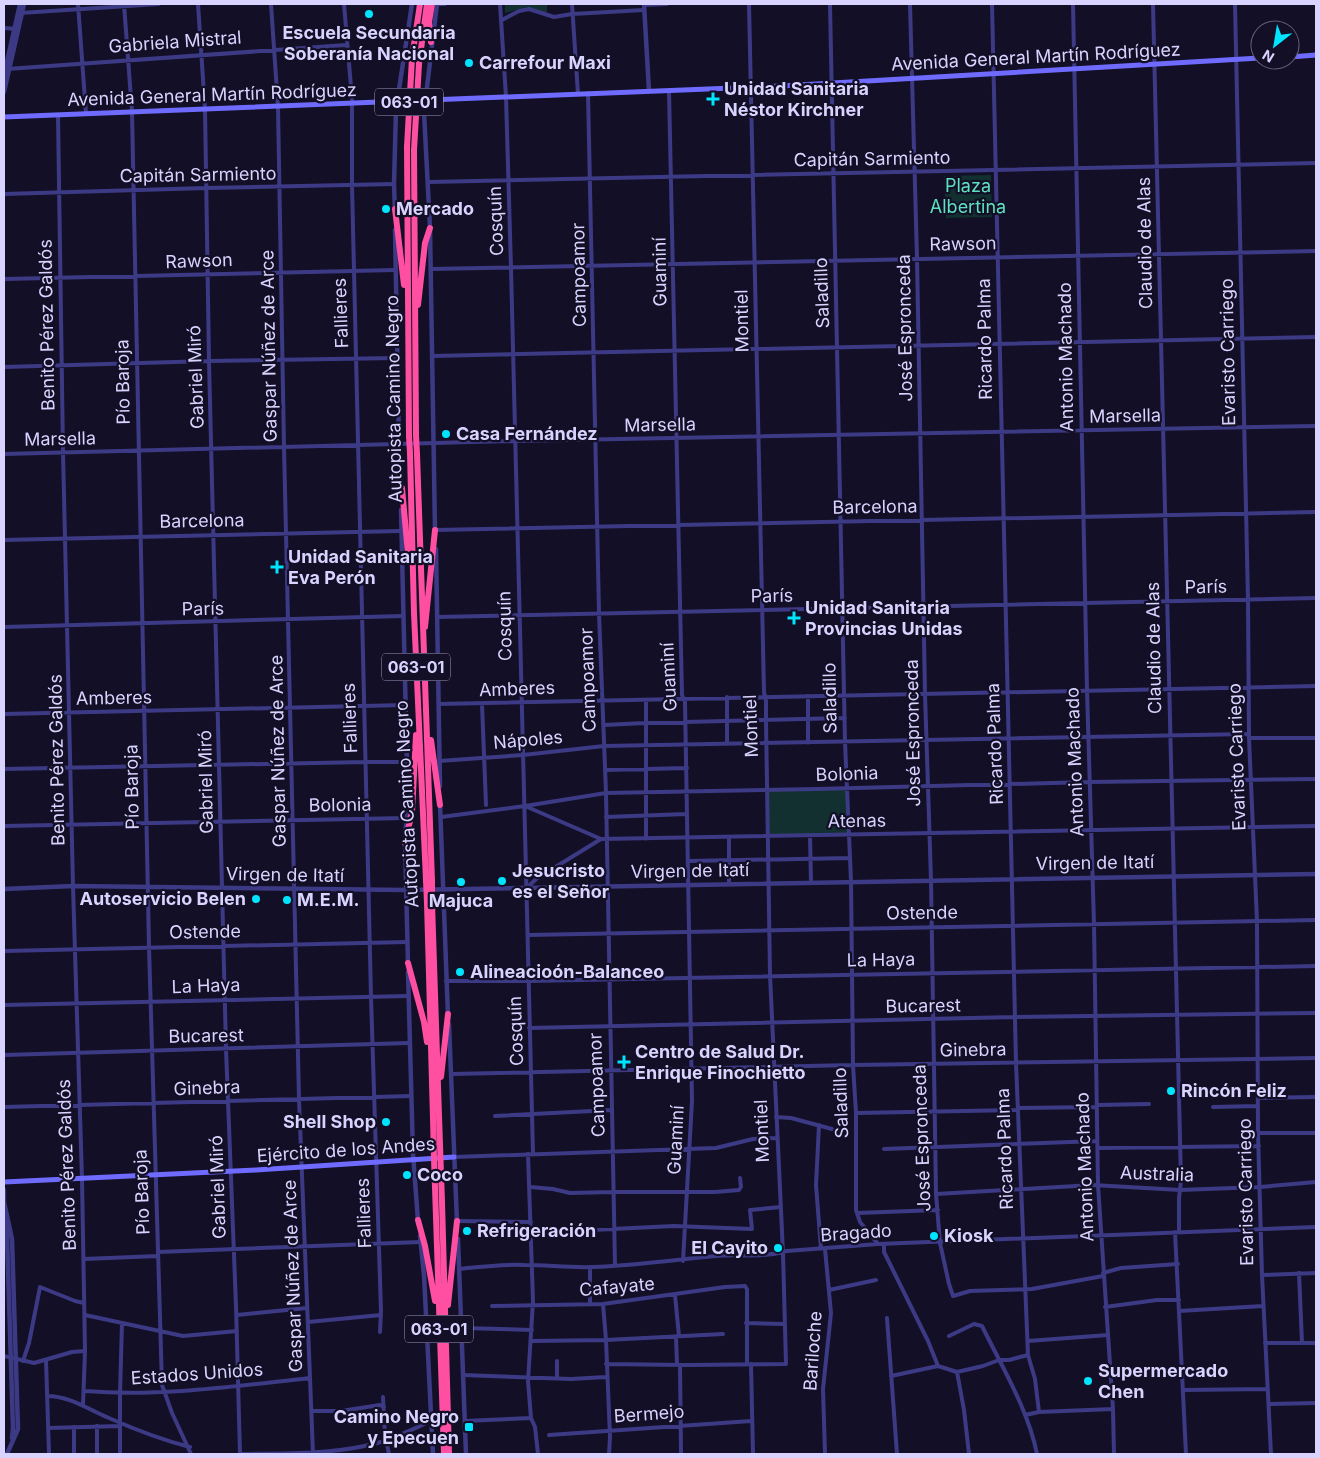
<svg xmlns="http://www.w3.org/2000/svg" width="1320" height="1458" font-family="Inter,sans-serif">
  <rect width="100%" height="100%" fill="#130f26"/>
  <path fill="#12302f" d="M505,4H547V13L527,7L505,13Z
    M991,175L992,217L946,218L944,176Z
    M847,788L849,836H768L767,790Z"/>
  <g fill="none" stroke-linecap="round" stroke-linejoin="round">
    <path stroke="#3d3a85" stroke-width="4" d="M78,4L86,114
      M124,4L132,112L149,947L162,1385L172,1413L191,1454
      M198,4L205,109L209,361L226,1049L236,1306L240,1454
      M271,4L278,107L284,447L299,1099L313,1454
      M344,4L352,99V185L371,997L381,1311L380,1332
      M437,4H445
      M500,4L506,97L511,268L533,1154
      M572,4L578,94
      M830,4L845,742L851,881L853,1065L856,1113V1210L860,1222L878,1244
      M910,4L917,258L925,694L931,880L936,1194L940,1243L949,1284L953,1296L970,1291L1032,1289L1103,1276
      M992,4L1016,1063L1028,1355L1035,1379L1039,1412
      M1073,4L1087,690L1094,924L1098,1185L1113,1409L1114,1454
      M1153,4L1181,1181L1179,1198V1232
      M1235,4L1248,600L1249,738L1257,921L1258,1133L1262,1275L1271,1454
      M644,5L667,4
      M20,13L159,4
      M502,20L519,11L529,9L554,17L572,14L644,10
      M4,28L16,29
      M7,69L346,45
      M669,91L682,695L685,702L692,1101L683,1261
      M588,93L599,613L606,793L615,1266
      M58,115L63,452L73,886L82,1179L85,1351L83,1405
      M429,182L1316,163
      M4,194L206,188L394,184
      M431,269L1316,251
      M4,279L395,270
      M432,356L1316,337
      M4,367L209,361L397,358
      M4,454L514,441L1316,426
      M435,530L1316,512
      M4,540L401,531
      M437,617L1316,598
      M4,627L403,616
      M808,696V743
      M646,700V839
      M439,704L1316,686
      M482,704L486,805
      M4,714L405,705
      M604,725L645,723L845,718
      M1249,738H1316
      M727,744V697
      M439,761L523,755L604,746L1249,734
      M4,769L365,762H408
      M605,770L687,768
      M525,806L601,839L1316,826
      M441,817L525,806L606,793L817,789L1089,782L1316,779
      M606,817L687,814
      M4,826L407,818
      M810,836L811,882
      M729,838V884
      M688,861L850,858
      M527,888L536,879L601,839
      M528,935L1316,920
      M4,951L407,942
      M446,981H528L1316,966
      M4,1005L408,996
      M529,1028L1015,1017L1316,1013
      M4,1055L409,1043
      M451,1074L853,1065L1316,1058
      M1259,1098L1316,1097
      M1097,1105L1149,1104
      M4,1107L411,1096
      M1213,1107L1258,1106
      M1018,1108L1097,1107
      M856,1113L1018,1110
      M495,1116L612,1110
      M776,1117L791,1118L832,1129
      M819,1125L816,1185L821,1249
      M1258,1133H1316
      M1098,1148L1259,1146
      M884,1149L1097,1141
      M528,1154L533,1301L528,1381L531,1418L535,1427L538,1454
      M454,1157L716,1148L753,1139L776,1138
      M530,1187L553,1189L570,1193L613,1192H715L739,1190L741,1187L740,1178
      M936,1194L1093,1185L1180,1190L1260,1187L1316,1182
      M857,1213L938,1210
      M457,1221L531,1222
      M1175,1232L1186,1454
      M531,1233L674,1226L752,1229L750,1210L781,1207
      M884,1245V1252L928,1341L938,1366
      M158,1252L421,1242
      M84,1259L158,1256
      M590,1267V1304
      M459,1269C480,1267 502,1264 524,1265C547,1265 570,1268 593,1267C634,1266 674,1260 715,1256C739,1254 763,1258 787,1251L878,1244L1316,1227
      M1103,1273L1121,1268L1178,1264
      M1299,1273L1302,1343
      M1262,1275L1316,1273
      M829,1290L876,1280
      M675,1295L679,1336
      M603,1304L606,1340L610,1437L609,1454
      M492,1306L603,1304L725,1287L745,1286L747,1289V1364
      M1105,1307L1157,1300H1179
      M1179,1311L1263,1306
      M85,1315L183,1336L237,1331
      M237,1315L307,1308
      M887,1318L897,1454
      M308,1322L381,1315
      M746,1323L785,1324
      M462,1328L532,1330
      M949,1336L974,1324L982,1326C1002,1367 1028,1409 1037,1454
      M676,1337L677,1365
      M532,1341L606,1340L723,1334
      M1028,1341L1108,1335
      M1265,1343H1316
      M4,1356L34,1363L72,1352L85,1351
      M46,1360L49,1454
      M23,1361L29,1343L40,1287L75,1301L84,1303
      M557,1361V1378
      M606,1364L685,1365L786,1364L783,1253L770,975L766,720V701L764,692L749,4
      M751,1364L753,1454
      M680,1365L681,1454
      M957,1372L964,1410L969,1454
      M463,1375L571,1379L606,1377
      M891,1376L938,1366L957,1372L983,1366L999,1360H1009L1028,1355
      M1183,1390L1268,1389
      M85,1391C160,1397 236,1386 310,1378
      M47,1396C70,1396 89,1410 109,1418C136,1430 162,1440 190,1447
      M383,1397L385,1435L389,1454
      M1269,1404L1316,1403
      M311,1411H341L380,1405L384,1407
      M1025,1415L1039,1412L1113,1409
      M465,1421L531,1418
      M97,1426V1454
      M74,1427V1454
      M48,1428L120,1426
      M549,1435L751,1421
      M120,1454V1393L122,1323
      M240,1454C287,1453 336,1455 381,1442C398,1437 415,1428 431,1421
      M825,1454L823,1389L831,1313L825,1249"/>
    <path stroke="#3d3a85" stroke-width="4.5" d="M644,4L649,91
      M4,75L20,4
      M4,92L24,4
      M395,212L394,184L396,109L412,4
      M395,230L399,445L401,489
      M401,510L408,807L405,834
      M435,531L430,228L424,112L437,4
      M436,549L440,786
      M440,804L448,1016
      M405,842L408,964
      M4,889L73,886L406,890L1316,874
      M408,972L413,1154L418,1221
      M449,1024L457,1223
      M4,1190V1202L12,1239L18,1429L7,1454
      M4,1220L7,1237L13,1428L12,1438
      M420,1236L424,1275L433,1454
      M458,1239L466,1454"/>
    <path stroke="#6f6bff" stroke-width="5" d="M1290,57L1316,55
      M4,117L781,86L1260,58
      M4,1182L256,1170L454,1157"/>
    <path stroke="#ff4fa3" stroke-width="6" d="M431,42L429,22L432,4
      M412,58L420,4
      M419,64L427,4
      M407,147L409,436
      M414,150L416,435
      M395,209L404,285
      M418,305L425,243L430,228
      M410,453L414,613L426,880
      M417,454L432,881
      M402,488L408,554
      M425,627L435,530
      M431,740L440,805
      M405,843L412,812L416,735
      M427,903L433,1118
      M432,903L439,1116
      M408,963L424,1022L427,1042
      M441,1077L448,1014
      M434,1158L444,1454
      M442,1202L449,1454
      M418,1220L425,1246L435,1301
      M448,1305L457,1221"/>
    <path stroke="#ff4fa3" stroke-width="6" d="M407,147L412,58
      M414,150L419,64
      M416,435L417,454
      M409,436L410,453
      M426,880L427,903
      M432,881V903
      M439,1116L442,1202
      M433,1118L434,1158"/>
  </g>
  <g fill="#00e5ff" stroke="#130f26" stroke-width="2">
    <circle cx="369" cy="14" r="5"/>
    <circle cx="469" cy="63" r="5"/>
    <path d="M710.5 91.5h5v5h5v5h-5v5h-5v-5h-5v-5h5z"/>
    <circle cx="386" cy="209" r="5"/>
    <circle cx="446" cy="434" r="5"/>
    <path d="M274.5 559.5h5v5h5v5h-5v5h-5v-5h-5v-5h5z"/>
    <path d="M791.5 610.5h5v5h5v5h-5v5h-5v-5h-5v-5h5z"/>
    <circle cx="502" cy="881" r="5"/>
    <circle cx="461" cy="882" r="5"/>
    <circle cx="256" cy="899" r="5"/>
    <circle cx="287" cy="900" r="5"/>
    <circle cx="460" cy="972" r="5"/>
    <path d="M621.5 1054.5h5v5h5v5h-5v5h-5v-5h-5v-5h5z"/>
    <circle cx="1171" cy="1091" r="5"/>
    <circle cx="386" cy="1122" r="5"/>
    <circle cx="407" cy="1175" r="5"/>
    <circle cx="467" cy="1231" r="5"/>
    <circle cx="934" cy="1236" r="5"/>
    <circle cx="778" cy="1248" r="5"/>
    <circle cx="1088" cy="1381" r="5"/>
    <rect x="464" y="1422" width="10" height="10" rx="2.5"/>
  </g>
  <g text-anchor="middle" stroke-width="4.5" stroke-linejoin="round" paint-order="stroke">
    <g fill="#130f26" stroke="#9e99be" stroke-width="1">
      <rect x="375" y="88.5" width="68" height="27" rx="4"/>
      <rect x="382" y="653.5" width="68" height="27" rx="4"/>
      <rect x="405" y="1315.5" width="68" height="27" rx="4"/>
    </g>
    <g font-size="16" font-weight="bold" fill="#d9d4ff">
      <text x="409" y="108">063-01</text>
      <text x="416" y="673">063-01</text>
      <text x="439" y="1335">063-01</text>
    </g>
    <g font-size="18" font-weight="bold" fill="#d9d4ff" stroke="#130f26" text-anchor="start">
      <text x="369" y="39" text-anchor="middle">Escuela Secundaria<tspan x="369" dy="21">Soberanía Nacional</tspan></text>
      <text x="479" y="69">Carrefour Maxi</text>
      <text x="724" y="95">Unidad Sanitaria<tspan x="724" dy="21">Néstor Kirchner</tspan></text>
      <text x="396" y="215">Mercado</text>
      <text x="456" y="440">Casa Fernández</text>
      <text x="288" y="563">Unidad Sanitaria<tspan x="288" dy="21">Eva Perón</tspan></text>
      <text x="805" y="614">Unidad Sanitaria<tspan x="805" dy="21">Provincias Unidas</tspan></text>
      <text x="512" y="877">Jesucristo<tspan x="512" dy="21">es el Señor</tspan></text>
      <text x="246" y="905" text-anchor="end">Autoservicio Belen</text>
      <text x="297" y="906">M.E.M.</text>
      <text x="461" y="907" text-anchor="middle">Majuca</text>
      <text x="470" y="978">Alineacioón-Balanceo</text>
      <text x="635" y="1058">Centro de Salud Dr.<tspan x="635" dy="21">Enrique Finochietto</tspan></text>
      <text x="1181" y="1097">Rincón Feliz</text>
      <text x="376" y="1128" text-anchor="end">Shell Shop</text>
      <text x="417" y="1181">Coco</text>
      <text x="477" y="1237">Refrigeración</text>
      <text x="944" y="1242">Kiosk</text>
      <text x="768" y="1254" text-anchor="end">El Cayito</text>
      <text x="1098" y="1377">Supermercado<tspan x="1098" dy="21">Chen</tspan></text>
      <text x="459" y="1423" text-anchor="end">Camino Negro<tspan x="459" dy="21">y Epecuen</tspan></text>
    </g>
    <g font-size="18" fill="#d9d4ff" stroke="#130f26">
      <text transform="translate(175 42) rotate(-4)" y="6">Gabriela Mistral</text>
      <text transform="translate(1036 57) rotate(-3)" y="6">Avenida General Martín Rodríguez</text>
      <text transform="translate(212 95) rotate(-2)" y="6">Avenida General Martín Rodríguez</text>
      <text transform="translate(872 159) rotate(-1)" y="6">Capitán Sarmiento</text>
      <text transform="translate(198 175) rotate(-1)" y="6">Capitán Sarmiento</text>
      <text transform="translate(496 221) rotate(-92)" y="6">Cosquín</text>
      <text transform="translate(1145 243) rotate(-91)" y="6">Claudio de Alas</text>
      <text transform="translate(963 244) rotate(-1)" y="6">Rawson</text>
      <text transform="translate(199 261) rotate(-2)" y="6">Rawson</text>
      <text transform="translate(660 272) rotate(-91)" y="6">Guaminí</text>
      <text transform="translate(579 275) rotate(-91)" y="6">Campoamor</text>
      <text transform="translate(822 293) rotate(-92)" y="6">Saladillo</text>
      <text transform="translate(341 313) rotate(-92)" y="6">Fallieres</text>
      <text transform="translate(742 321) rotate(-91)" y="6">Montiel</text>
      <text transform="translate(47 325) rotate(-91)" y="6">Benito Pérez Galdós</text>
      <text transform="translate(905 328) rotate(-91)" y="6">José Espronceda</text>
      <text transform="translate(985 339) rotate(-91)" y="6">Ricardo Palma</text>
      <text transform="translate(269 346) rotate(-91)" y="6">Gaspar Núñez de Arce</text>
      <text transform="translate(1228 352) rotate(-91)" y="6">Evaristo Carriego</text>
      <text transform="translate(1066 357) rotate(-91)" y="6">Antonio Machado</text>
      <text transform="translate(196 377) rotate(-92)" y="6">Gabriel Miró</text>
      <text transform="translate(123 382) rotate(-91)" y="6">Pío Baroja</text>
      <text transform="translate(394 399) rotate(-91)" y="6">Autopista Camino Negro</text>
      <text transform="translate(1125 416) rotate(-1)" y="6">Marsella</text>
      <text transform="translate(660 425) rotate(-1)" y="6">Marsella</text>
      <text transform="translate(60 439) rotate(-1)" y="6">Marsella</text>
      <text transform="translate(875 507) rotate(-1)" y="6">Barcelona</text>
      <text transform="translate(202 521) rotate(-1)" y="6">Barcelona</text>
      <text transform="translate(1206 587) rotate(-1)" y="6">París</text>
      <text transform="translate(772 596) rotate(-1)" y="6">París</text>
      <text transform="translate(203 609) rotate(-1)" y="6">París</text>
      <text transform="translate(505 626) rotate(-91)" y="6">Cosquín</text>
      <text transform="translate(1154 648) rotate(-91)" y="6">Claudio de Alas</text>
      <text transform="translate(669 677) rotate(-93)" y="6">Guaminí</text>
      <text transform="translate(588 680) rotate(-92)" y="6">Campoamor</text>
      <text transform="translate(517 689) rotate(-2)" y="6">Amberes</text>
      <text transform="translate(114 698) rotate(-1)" y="6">Amberes</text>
      <text transform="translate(830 698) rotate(-91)" y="6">Saladillo</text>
      <text transform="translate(350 718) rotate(-92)" y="6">Fallieres</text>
      <text transform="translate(751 726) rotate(-92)" y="6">Montiel</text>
      <text transform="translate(913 733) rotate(-91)" y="6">José Espronceda</text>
      <text transform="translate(528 740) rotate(-5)" y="6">Nápoles</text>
      <text transform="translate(995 744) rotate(-92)" y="6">Ricardo Palma</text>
      <text transform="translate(278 751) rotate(-91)" y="6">Gaspar Núñez de Arce</text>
      <text transform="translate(1237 757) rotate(-92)" y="6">Evaristo Carriego</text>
      <text transform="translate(57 760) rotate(-91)" y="6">Benito Pérez Galdós</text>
      <text transform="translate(1075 762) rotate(-92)" y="6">Antonio Machado</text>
      <text transform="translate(847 774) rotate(-2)" y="6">Bolonia</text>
      <text transform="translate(206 782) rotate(-91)" y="6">Gabriel Miró</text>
      <text transform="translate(132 787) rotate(-91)" y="6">Pío Baroja</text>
      <text transform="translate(407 804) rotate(-93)" y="6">Autopista Camino Negro</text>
      <text transform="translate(340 805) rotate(-1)" y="6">Bolonia</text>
      <text transform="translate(857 821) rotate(-1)" y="6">Atenas</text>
      <text transform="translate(1095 863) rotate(-1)" y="6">Virgen de Itatí</text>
      <text transform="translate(690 871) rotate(-1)" y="6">Virgen de Itatí</text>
      <text transform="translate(285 875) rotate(1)" y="6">Virgen de Itatí</text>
      <text transform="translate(922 913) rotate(-1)" y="6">Ostende</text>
      <text transform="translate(205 932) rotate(-1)" y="6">Ostende</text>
      <text transform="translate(881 960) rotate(-1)" y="6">La Haya</text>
      <text transform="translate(206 986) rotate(-2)" y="6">La Haya</text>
      <text transform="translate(923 1006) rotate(-1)" y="6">Bucarest</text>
      <text transform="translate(516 1031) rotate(-92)" y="6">Cosquín</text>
      <text transform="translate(206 1036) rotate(-1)" y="6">Bucarest</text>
      <text transform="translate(973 1050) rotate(-1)" y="6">Ginebra</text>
      <text transform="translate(597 1085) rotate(-92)" y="6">Campoamor</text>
      <text transform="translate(207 1088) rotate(-2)" y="6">Ginebra</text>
      <text transform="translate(841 1103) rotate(-92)" y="6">Saladillo</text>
      <text transform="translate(762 1131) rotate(-92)" y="6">Montiel</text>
      <text transform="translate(922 1138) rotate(-92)" y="6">José Espronceda</text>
      <text transform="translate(676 1140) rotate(-87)" y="6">Guaminí</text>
      <text transform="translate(1005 1149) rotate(-92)" y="6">Ricardo Palma</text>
      <text transform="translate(346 1150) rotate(-4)" y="6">Ejército de los Andes</text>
      <text transform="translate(67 1165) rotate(-92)" y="6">Benito Pérez Galdós</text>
      <text transform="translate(1085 1167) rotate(-92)" y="6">Antonio Machado</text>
      <text transform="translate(1157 1174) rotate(2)" y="6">Australia</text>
      <text transform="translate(218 1187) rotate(-92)" y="6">Gabriel Miró</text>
      <text transform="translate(142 1192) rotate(-92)" y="6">Pío Baroja</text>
      <text transform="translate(1246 1192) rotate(-91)" y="6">Evaristo Carriego</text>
      <text transform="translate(364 1213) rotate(-92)" y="6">Fallieres</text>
      <text transform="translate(856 1233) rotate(-4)" y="6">Bragado</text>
      <text transform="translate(293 1276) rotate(-92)" y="6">Gaspar Núñez de Arce</text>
      <text transform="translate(617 1287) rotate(-5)" y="6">Cafayate</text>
      <text transform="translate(813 1351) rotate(-86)" y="6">Bariloche</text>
      <text transform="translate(197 1374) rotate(-4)" y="6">Estados Unidos</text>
      <text transform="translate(649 1414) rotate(-4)" y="6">Bermejo</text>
    </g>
    <g font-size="18" fill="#5fe0c0" stroke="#130f26">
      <text x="968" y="192">Plaza<tspan x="968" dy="21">Albertina</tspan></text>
    </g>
  </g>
  <rect width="1320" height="1458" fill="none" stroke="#d9d4ff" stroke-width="10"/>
  <g transform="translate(1275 45) rotate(211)"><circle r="24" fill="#130f26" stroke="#625e7d"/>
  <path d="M0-4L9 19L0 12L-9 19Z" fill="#00e5ff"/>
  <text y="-8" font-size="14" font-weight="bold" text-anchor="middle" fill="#d9d4ff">N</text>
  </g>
</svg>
